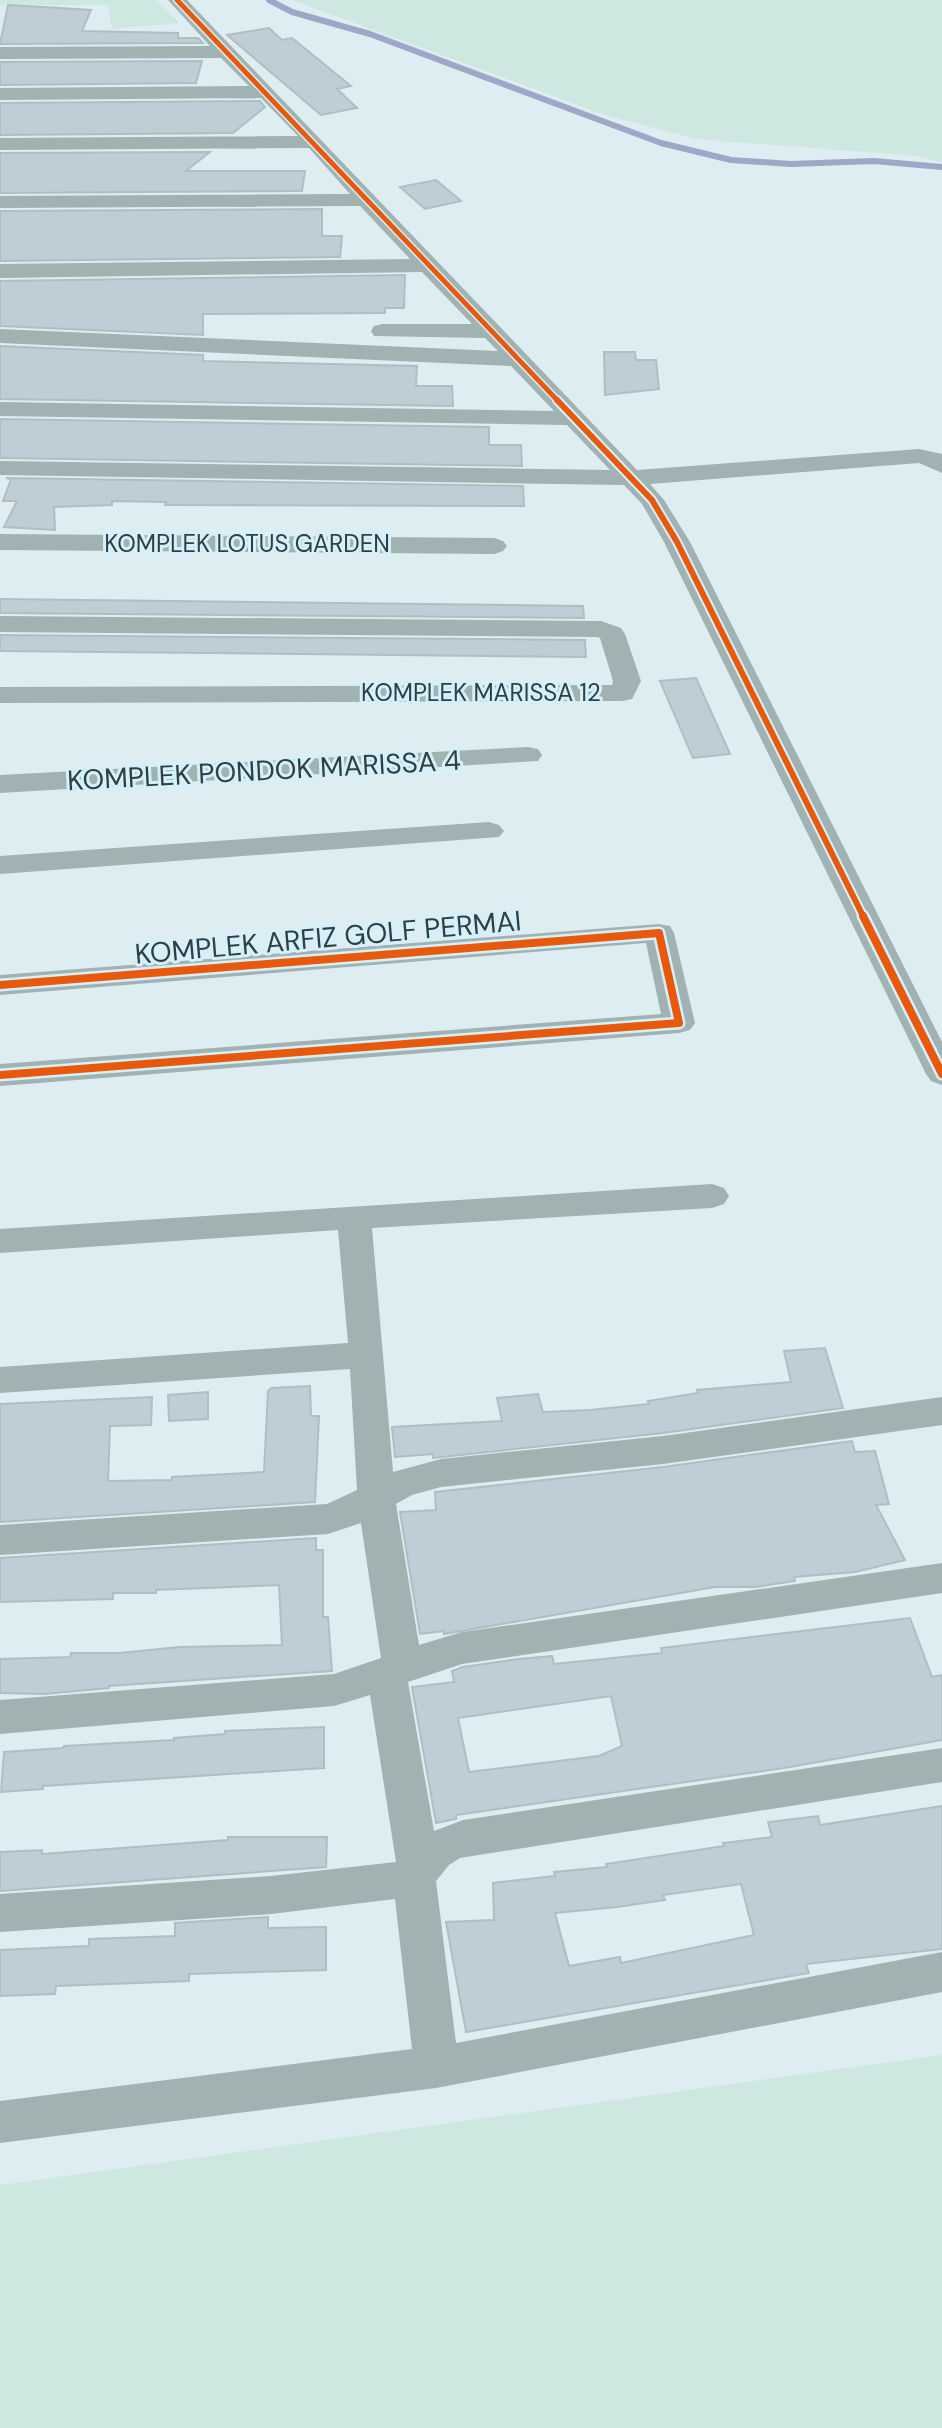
<svg xmlns="http://www.w3.org/2000/svg" width="942" height="2428" font-family="'DM Sans',sans-serif">
  <rect width="100%" height="100%" fill="#ddedf2"/>
  <path fill="#cee7e0" d="M0,0H156L179,23L112,29L108,5H0Z
    M292,0H942V162L917,156L697,139L605,115Z
    M942,2055V2428H0V2185Z"/>
  <g fill="none" stroke-linecap="round" stroke-linejoin="round">
    <path stroke="#9da7c6" stroke-width="6" d="M269,0L292,12L370,34L661,143L731,160L791,164L874,161L942,167"/>
  </g>
  <path fill="#bfcdd6" stroke="#b2bdc3" stroke-width="2" fill-rule="evenodd" d="M8,5L91,10L82,31L178,33V38H198L203,43L0,44Z
    M269,28L282,40L292,38L351,86L337,89L357,108L321,115L227,35Z
    M202,61L196,83L0,85V62Z
    M260,101L265,107L233,133L0,135V103Z
    M210,152L186,171H305L302,191L0,193V153Z
    M436,180L461,201L425,209L400,187Z
    M322,209V236H342L340,257L0,261V211Z
    M405,275L404,308H385V313L203,314V335L0,326V281Z
    M0,346L203,355V361L417,366L416,386H452L453,406L0,399Z
    M604,352H635L636,360H656L659,389L605,395Z
    M0,419L489,427V445H521L522,466L0,458Z
    M6,478L523,486L524,506L165,505L166,502L112,501V505L54,507L55,530L4,527L17,501H3L11,479Z
    M0,599L583,606L584,618L0,613Z
    M0,635L585,640L586,657L0,651Z
    M696,678L730,754L693,758L660,681Z
    M825,1348L843,1408L663,1433L433,1458V1454L395,1457L392,1427L502,1421L497,1398L538,1394L543,1412L590,1410L649,1404L648,1401L698,1393L697,1390L791,1382L784,1351Z
    M310,1386L311,1416H319L315,1502L0,1522V1404L152,1397L151,1425L110,1426L108,1481L172,1480V1477L264,1472L268,1391L271,1388Z
    M208,1392V1419L169,1421L168,1395Z
    M852,1441L855,1452L875,1451L889,1504L876,1505L905,1560L855,1572L794,1577L795,1581L755,1587H715L444,1634V1631L420,1634L400,1512L436,1510L435,1492L663,1467Z
    M316,1538V1550H323V1617H328L332,1671L109,1686V1688L44,1694L0,1693V1659L70,1657L71,1653H119L180,1647L282,1645L279,1585L156,1590V1593H113V1599L0,1602V1558Z
    M910,1618L932,1677L942,1675V1740L784,1768L456,1815V1819L436,1823L412,1687L454,1682L452,1671L463,1667L519,1659L552,1656L554,1664L662,1653L661,1648ZM611,1696L622,1746L599,1756L469,1772L458,1718Z
    M324,1727V1768L43,1786V1789L1,1792L4,1752L63,1748L64,1746L174,1740V1738L225,1734V1731Z
    M942,1806V1949L806,1964L809,1973L466,2032L446,1922L494,1920L493,1883L555,1876L554,1872L607,1867L606,1864L724,1846L723,1843L772,1837L768,1822L818,1816L820,1825ZM741,1884L754,1935L621,1963L620,1957L569,1966L555,1913L617,1907L665,1900L663,1895Z
    M228,1837H327L326,1867L0,1891V1852L42,1850V1854L228,1840Z
    M268,1917V1928L326,1927V1970L189,1974V1981L56,1986L55,1994L0,1996V1950L89,1946V1939L175,1936V1923Z"/>
  <g fill="none" stroke-linecap="round" stroke-linejoin="round">
    <path fill="#a1b2b3" fill-rule="evenodd" d="M168,0H187L637,470L919,449L942,454V473L919,463L650,484L664,500L690,542L942,1042V1085L931,1081L926,1074L664,542L642,504L624,485L0,475V461L610,470L567,425L0,416V402L554,411L511,366L0,343V329L498,351L485,338L374,336L371,331L374,326L382,324H472L422,272L0,278V264L410,259L360,206L0,208V196L350,194L309,148L0,150V138L298,136L261,98L0,100V88L249,86L221,58L0,59V47L210,46Z
      M0,534L494,538L503,541L507,546L503,551L494,554L0,550Z
      M0,616L601,621L621,628L625,634L641,681L632,699L622,701L0,703V687L612,685L613,681L600,638L597,637L0,632Z
      M528,747L538,749L542,755L538,761L0,793V775Z
      M489,822L499,825L504,831L499,837L0,874V856Z
      M659,924L670,926L674,933L695,1023L690,1030L679,1033L0,1086V1064L661,1014L646,943L0,995V975Z
      M712,1184L724,1188L729,1196L724,1204L712,1208L372,1228L393,1472L441,1459L663,1436L942,1397V1425L663,1464L441,1487L412,1495L396,1504L419,1645L462,1632L942,1563V1593L462,1664L408,1682L434,1831L463,1820L942,1748V1782L460,1858L449,1865L436,1881L456,2043L942,1952V1992L436,2088L0,2143V2101L412,2049L395,1899L271,1914L0,1932V1894L271,1876L396,1862L370,1695L334,1706L0,1734V1700L334,1674L381,1658L361,1523L328,1534L0,1555V1525L327,1504L357,1490L350,1369L0,1393V1367L348,1343L338,1230L0,1253V1229Z"/>
    <defs>
      <path id="cycleway-far2" d="M177,0L559,402"/>
      <path id="cycleway-far1" d="M557,400L652,500L677,542L864,918"/>
      <path id="cycleway" d="M863,916L942,1074
        M0,985L659,933L679,1023L0,1075"/>
    </defs>
    <use href="#cycleway-far2" stroke="#d4f1fb" stroke-width="8"/>
    <use href="#cycleway-far1" stroke="#d4f1fb" stroke-width="10"/>
    <use href="#cycleway" stroke="#d4f1fb" stroke-width="13"/>
    <use href="#cycleway-far2" stroke="#e8590c" stroke-width="5"/>
    <use href="#cycleway-far1" stroke="#e8590c" stroke-width="6"/>
    <use href="#cycleway" stroke="#e8590c" stroke-width="8"/>
  </g>
  <g text-anchor="middle" stroke-width="6" stroke-linejoin="round" paint-order="stroke">
    <g font-size="24" fill="#333e42" stroke="#d4f1fb">
      <text x="247" y="552">KOMPLEK LOTUS GARDEN</text>
      <text x="481" y="701">KOMPLEK MARISSA 12</text>
    </g>
    <g font-size="28" fill="#333e42" stroke="#d4f1fb">
      <text transform="translate(264 770) rotate(-3)" y="10">KOMPLEK PONDOK MARISSA 4</text>
      <text transform="translate(328 937) rotate(-5)" y="10">KOMPLEK ARFIZ GOLF PERMAI</text>
    </g>
  </g>
</svg>
